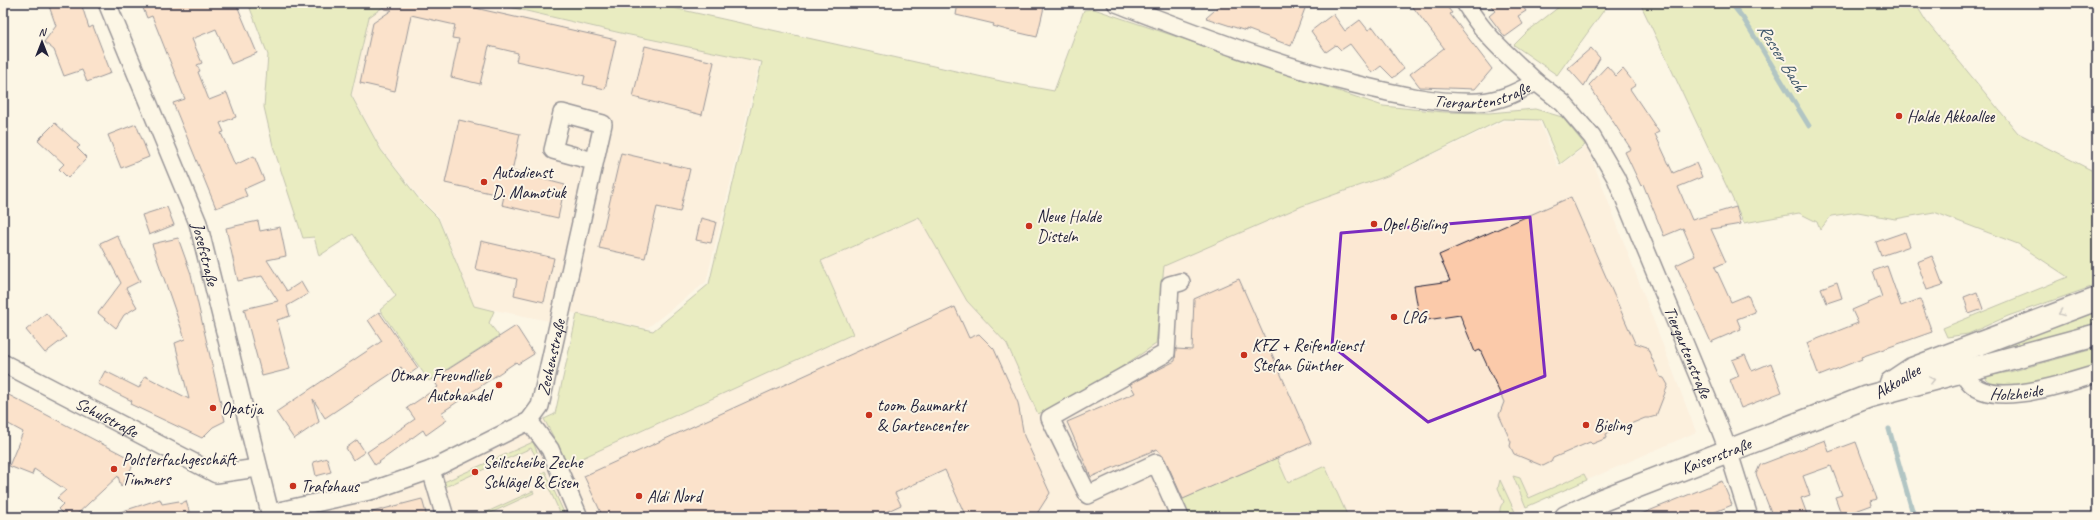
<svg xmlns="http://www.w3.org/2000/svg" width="2100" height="520" font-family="Caveat,sans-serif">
  <rect width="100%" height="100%" fill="#fcf5e5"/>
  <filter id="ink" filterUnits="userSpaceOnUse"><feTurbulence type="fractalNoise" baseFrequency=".025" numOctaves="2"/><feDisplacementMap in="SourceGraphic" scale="8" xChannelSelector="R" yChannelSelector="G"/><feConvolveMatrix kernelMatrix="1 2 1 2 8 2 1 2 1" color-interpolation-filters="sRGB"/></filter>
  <g filter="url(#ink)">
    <path fill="#fce8d3" d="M390,3H490L625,35L760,61L706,282L647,328L568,312L565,324L474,306L439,217L420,198L382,150L352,95L369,17Z
      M1504,121H1539L1558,167L1587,146L1696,432L1504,517H298V515L524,432L544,419L565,459H580L853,334L821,261L920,217L967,301L1007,343L1038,414L1156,344L1164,266L1302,206L1388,176Z"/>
    <path fill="#d3e194" stroke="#7a8268" d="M248,3H389L369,17L351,95L381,150L419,199L438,218L474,306L494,311L489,323L499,336L429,381L380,310L396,296L353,234L319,256L314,237L303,238L273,146L264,107L268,55Z
      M492,3H651L1005,82L1054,91L1084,10L1094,9L1383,106L1443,112L1489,113L1535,109L1562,117L1585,145L1560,164L1541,120L1503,119L1387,176L1302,206L1164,266L1156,344L1084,392L1038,414L1007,344L967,301L919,217L821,261L853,334L580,459V461L572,463L565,459L544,419L555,414L577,314L653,331L709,284L762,62L625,34Z
      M1564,3H1609L1557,75L1514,45L1528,31Z
      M1640,3H1915L1926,21L2018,133L2097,173V285L2008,316L1968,334L1947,337L1943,328L2068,277L2018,244L1934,212L1895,219L1858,212L1831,216L1820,230L1817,222L1799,213L1744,223Z
      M2097,303V329L1980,360L1976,352Z
      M2097,348V367C2074,372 2020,390 1999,387C1994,386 1990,383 1986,379L1987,376L2010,372Z
      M533,442L538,454L535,455L531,448L445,487L447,494H445L444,482Z
      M1277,458L1288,483L1325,466L1348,517H1188L1180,500Z
      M545,471L566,517H562L542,473Z
      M1584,474L1587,480L1526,507L1513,476L1520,478L1529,498Z
      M1500,480L1515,512L1504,517C1498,515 1499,506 1504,502L1498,488Z
      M533,491L534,493L482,517H476Z"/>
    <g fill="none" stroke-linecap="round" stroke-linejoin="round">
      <path stroke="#59899a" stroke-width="5" d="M1731,3L1743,18L1809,126
        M1889,429L1914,517"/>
    </g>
    <path fill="#fbcaaa" stroke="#22223b" d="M48,3H81L89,28L93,26L111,73L87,82L82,70L64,76L54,50L44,42L56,26Z
      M141,3H236L257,53L231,64L216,29L192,39L202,63L197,65L200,71L198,72L209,100L227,93L236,117L220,123L224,132L221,133L235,165L254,156L264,180L244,189L247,196L216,208L173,103L185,99L152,16L147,18Z
      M385,3H453L616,40L605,89L583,84L585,76L516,61L518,53L489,46L480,84L451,77L459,39L452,38L455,25L411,15L395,91L360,83L373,23L392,10L384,9Z
      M958,3H1045L1037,37L1007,30L993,26L994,24L956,15Z
      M1223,3H1307L1291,46L1246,29V31L1206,18Z
      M1410,3H1444L1452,13L1450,14L1492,69L1475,89L1420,87L1410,74L1444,48Z
      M1489,3H1520L1526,11L1518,16L1523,24L1505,37L1489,16L1495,11Z
      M1333,14L1345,31L1360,20L1368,30L1373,27L1404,69L1393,78L1381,66L1372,73L1350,44L1341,50L1336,45L1326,52L1311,31Z
      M645,46L714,62L702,115L633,97Z
      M1591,48L1600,58L1584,86L1568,68Z
      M1607,66L1616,76L1623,69L1636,85L1630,89L1659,132L1655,134L1673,173L1696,163L1702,177L1678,187L1692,220L1736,207L1741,224L1711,229L1726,262L1715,267L1731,302L1748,295L1755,312L1737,319L1741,329L1711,342L1676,265L1695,256L1683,228L1664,236L1643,184L1641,186L1625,152L1631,149L1589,85Z
      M459,120L520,134L512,171L565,185L558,218L502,205L504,196L445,183Z
      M55,123L80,146L77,148L87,158L68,178L59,169L64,164L38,140Z
      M136,124L149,157L121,168L108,135Z
      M621,153L690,169L680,212L657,207L645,258L599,248Z
      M1571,197L1635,343L1647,347L1660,377L1664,378L1668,385L1656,416L1649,418H1645L1606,434L1607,438L1592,444L1590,442L1553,458L1551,462L1543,466L1514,454L1510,446L1511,442L1499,415L1504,402L1480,350L1475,352L1460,315L1420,321L1414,286L1450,281L1439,255Z
      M167,207L174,225L149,235L142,215Z
      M701,218L716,222L711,243L696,240Z
      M258,221L260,231L280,227L286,256L267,260L287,291L301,282L308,294L287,306L290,316L277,320L290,369L262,376L244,309L278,301L262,276L238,281L226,228Z
      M1905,232L1910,246L1881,256L1876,242Z
      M117,235L140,281L126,288L137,307L124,315L116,328L98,313L121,283L100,243Z
      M178,238L191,274L225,421L213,427L202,438L130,404L132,401L98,384L105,371L139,388L145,376L189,399L175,343L185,339L152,244Z
      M481,241L554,258L544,302L514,295L517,279L475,269Z
      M1932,256L1943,285L1927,290L1917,262Z
      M1887,266L1901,306L1920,299L1932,332L1861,357L1862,359L1819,376L1807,343L1858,323L1852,310L1882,297L1873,271Z
      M1239,279L1311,443L1183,499L1165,459L1157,449L1091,477L1067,422L1135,393L1130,384L1175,361L1176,349L1192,350L1194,299Z
      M1837,282L1842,298L1827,303L1821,288Z
      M1977,292L1983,309L1969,314L1964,297Z
      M955,307L969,338L979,334L994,349L1018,403L1024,436L1050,493L1036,515L1033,517H966L945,470L895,493L901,505L875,517H603L584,476Z
      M379,312L418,368L407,376L401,367L325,418L313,399L319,422L294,439L276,412L382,341L368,320Z
      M46,313L66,337L45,353L26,330Z
      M516,326L534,354L518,364L516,362L441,413L447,420L426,435L423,430L375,465L367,452L415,419L407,408L438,387L433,379Z
      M1745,355L1752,371L1771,363L1782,392L1741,408L1730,380L1739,376L1732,360Z
      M3,392L131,459L133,465L121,487L118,476L74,517H66L58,509L63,504L57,498L66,490L34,469L32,475L9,466L23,432L3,421Z
      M357,440L365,452L353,460L346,448Z
      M1825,440L1829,452L1856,442L1877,499L1871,501L1872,505L1842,516L1835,497L1842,495L1831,466L1803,476L1810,495L1801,498L1808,517H1773L1756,474L1760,465Z
      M327,458L331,472L316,476L313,462Z
      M1722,481L1732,505L1703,517H1634Z
      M160,499L162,504L179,501L180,504L186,501L191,517H114V514Z
      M422,499L427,517H372V512Z"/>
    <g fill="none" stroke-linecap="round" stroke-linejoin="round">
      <defs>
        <g id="minor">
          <path id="s1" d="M107,3L198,223L271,517"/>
          <path id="s2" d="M1116,3C1194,33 1273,64 1354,84C1395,94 1437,104 1479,102C1501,101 1517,92 1536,82L1563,103L1592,137L1616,178L1718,424L1728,450L1749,517"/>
          <path d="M1465,3C1485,37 1508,55 1536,82"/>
          <path id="s3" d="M1960,360C1962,366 1964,374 1968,380C1991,411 2067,382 2097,374"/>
          <path id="s4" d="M3,363L216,474L257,468"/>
          <path d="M529,421L550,449L579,517"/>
          <path d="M431,470L445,517"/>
          <path id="s5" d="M270,513L374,490L431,470L529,421L540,406L603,124L562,113L553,150L593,161"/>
          <path d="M1180,517L1156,463L1088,495L1050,418L1166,353L1170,285L1181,282"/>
        </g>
        <g id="major">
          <path d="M1891,383L1912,369L2097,299"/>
          <path id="s6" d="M1566,517L1602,500L1867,397L2097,335"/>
        </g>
      </defs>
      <use href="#minor" stroke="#22223b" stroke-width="20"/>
      <use href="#major" stroke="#22223b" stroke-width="25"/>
      <use href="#minor" stroke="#fcf5e5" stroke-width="17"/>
      <use href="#major" stroke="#fcf5e5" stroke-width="22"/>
    </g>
    <defs><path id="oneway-chevron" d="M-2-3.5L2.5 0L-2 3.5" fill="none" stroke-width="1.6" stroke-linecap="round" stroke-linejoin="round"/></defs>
    <g stroke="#9a9698">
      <use href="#oneway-chevron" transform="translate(2061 313) rotate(159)"/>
      <use href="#oneway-chevron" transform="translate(1932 380) rotate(-14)"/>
    </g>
  </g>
  <path d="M0 0H2100V520H0ZM1530,217L1545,376L1428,422L1332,346L1341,233Z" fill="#fcf5e5" fill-opacity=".55" fill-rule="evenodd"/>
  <path fill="none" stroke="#7b2cbf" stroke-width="3" stroke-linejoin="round" d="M1530,217L1545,376L1428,422L1332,346L1341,233Z"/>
  <g fill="#c8321e" stroke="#fcf5e5" stroke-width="1.5">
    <circle cx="1899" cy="116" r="4"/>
    <circle cx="484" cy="182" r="4"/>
    <circle cx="1374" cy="224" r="4"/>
    <circle cx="1029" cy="226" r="4"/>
    <circle cx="1394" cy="317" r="4"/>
    <circle cx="1244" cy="355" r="4"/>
    <circle cx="499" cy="385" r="4"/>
    <circle cx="213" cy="408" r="4"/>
    <circle cx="869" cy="415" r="4"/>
    <circle cx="1586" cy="425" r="4"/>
    <circle cx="114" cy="469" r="4"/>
    <circle cx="475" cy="472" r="4"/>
    <circle cx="293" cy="486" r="4"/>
    <circle cx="639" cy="496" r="4"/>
  </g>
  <g text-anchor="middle" stroke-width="4" stroke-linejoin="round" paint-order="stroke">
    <g font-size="17" fill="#22223b" stroke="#fcf5e5">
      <text dy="6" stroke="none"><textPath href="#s2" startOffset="382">Tiergartenstraße</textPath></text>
      <text dy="6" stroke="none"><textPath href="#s1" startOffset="270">Josefstraße</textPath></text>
      <text dy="6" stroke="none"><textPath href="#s2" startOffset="754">Tiergartenstraße</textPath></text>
      <text dy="6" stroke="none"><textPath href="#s5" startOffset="345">Zechenstraße</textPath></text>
      <text transform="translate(1897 381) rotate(-31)" y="6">Akkoallee</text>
      <text dy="6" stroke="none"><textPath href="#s3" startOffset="74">Holzheide</textPath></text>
      <text dy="6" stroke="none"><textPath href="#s4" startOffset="117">Schulstraße</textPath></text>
      <text dy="6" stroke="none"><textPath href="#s6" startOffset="162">Kaiserstraße</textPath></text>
    </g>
    <g font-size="17" fill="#22223b" stroke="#fcf5e5" text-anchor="start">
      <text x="1907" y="122">Halde Akkoallee</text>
      <text x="492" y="178">Autodienst<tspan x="492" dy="20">D. Mamotiuk</tspan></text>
      <text x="1037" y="222">Neue Halde<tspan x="1037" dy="20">Disteln</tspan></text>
      <text x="1382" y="230">Opel Bieling</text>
      <text x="1402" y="323">LPG</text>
      <text x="1252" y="351">KFZ + Reifendienst<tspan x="1252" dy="20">Stefan Günther</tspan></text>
      <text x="491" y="381" text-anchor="end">Otmar Freundlieb<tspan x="491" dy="20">Autohandel</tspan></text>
      <text x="877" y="411">toom Baumarkt<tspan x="877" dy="20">&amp; Gartencenter</tspan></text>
      <text x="221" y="414">Opatija</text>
      <text x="1594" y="431">Bieling</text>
      <text x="122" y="465">Polsterfachgeschäft<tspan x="122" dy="20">Timmers</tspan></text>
      <text x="483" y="468">Seilscheibe Zeche<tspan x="483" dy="20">Schlägel &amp; Eisen</tspan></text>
      <text x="301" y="492">Trafohaus</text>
      <text x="647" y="502">Aldi Nord</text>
    </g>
    <g font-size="18" font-style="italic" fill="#3d556a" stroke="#fcf5e5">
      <text transform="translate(1782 57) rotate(58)" y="6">Resser Bach</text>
    </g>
  </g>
  <rect width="2100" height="520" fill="none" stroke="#fcf5e5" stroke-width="16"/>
  <rect x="8" y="8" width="2084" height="504" fill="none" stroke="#22223b" stroke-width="1.5" filter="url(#ink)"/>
  <g transform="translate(42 42)" stroke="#fcf5e5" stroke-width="3" paint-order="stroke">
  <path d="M0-3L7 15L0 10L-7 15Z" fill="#22223b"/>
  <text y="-6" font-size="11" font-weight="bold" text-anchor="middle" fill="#22223b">N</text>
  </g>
</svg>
